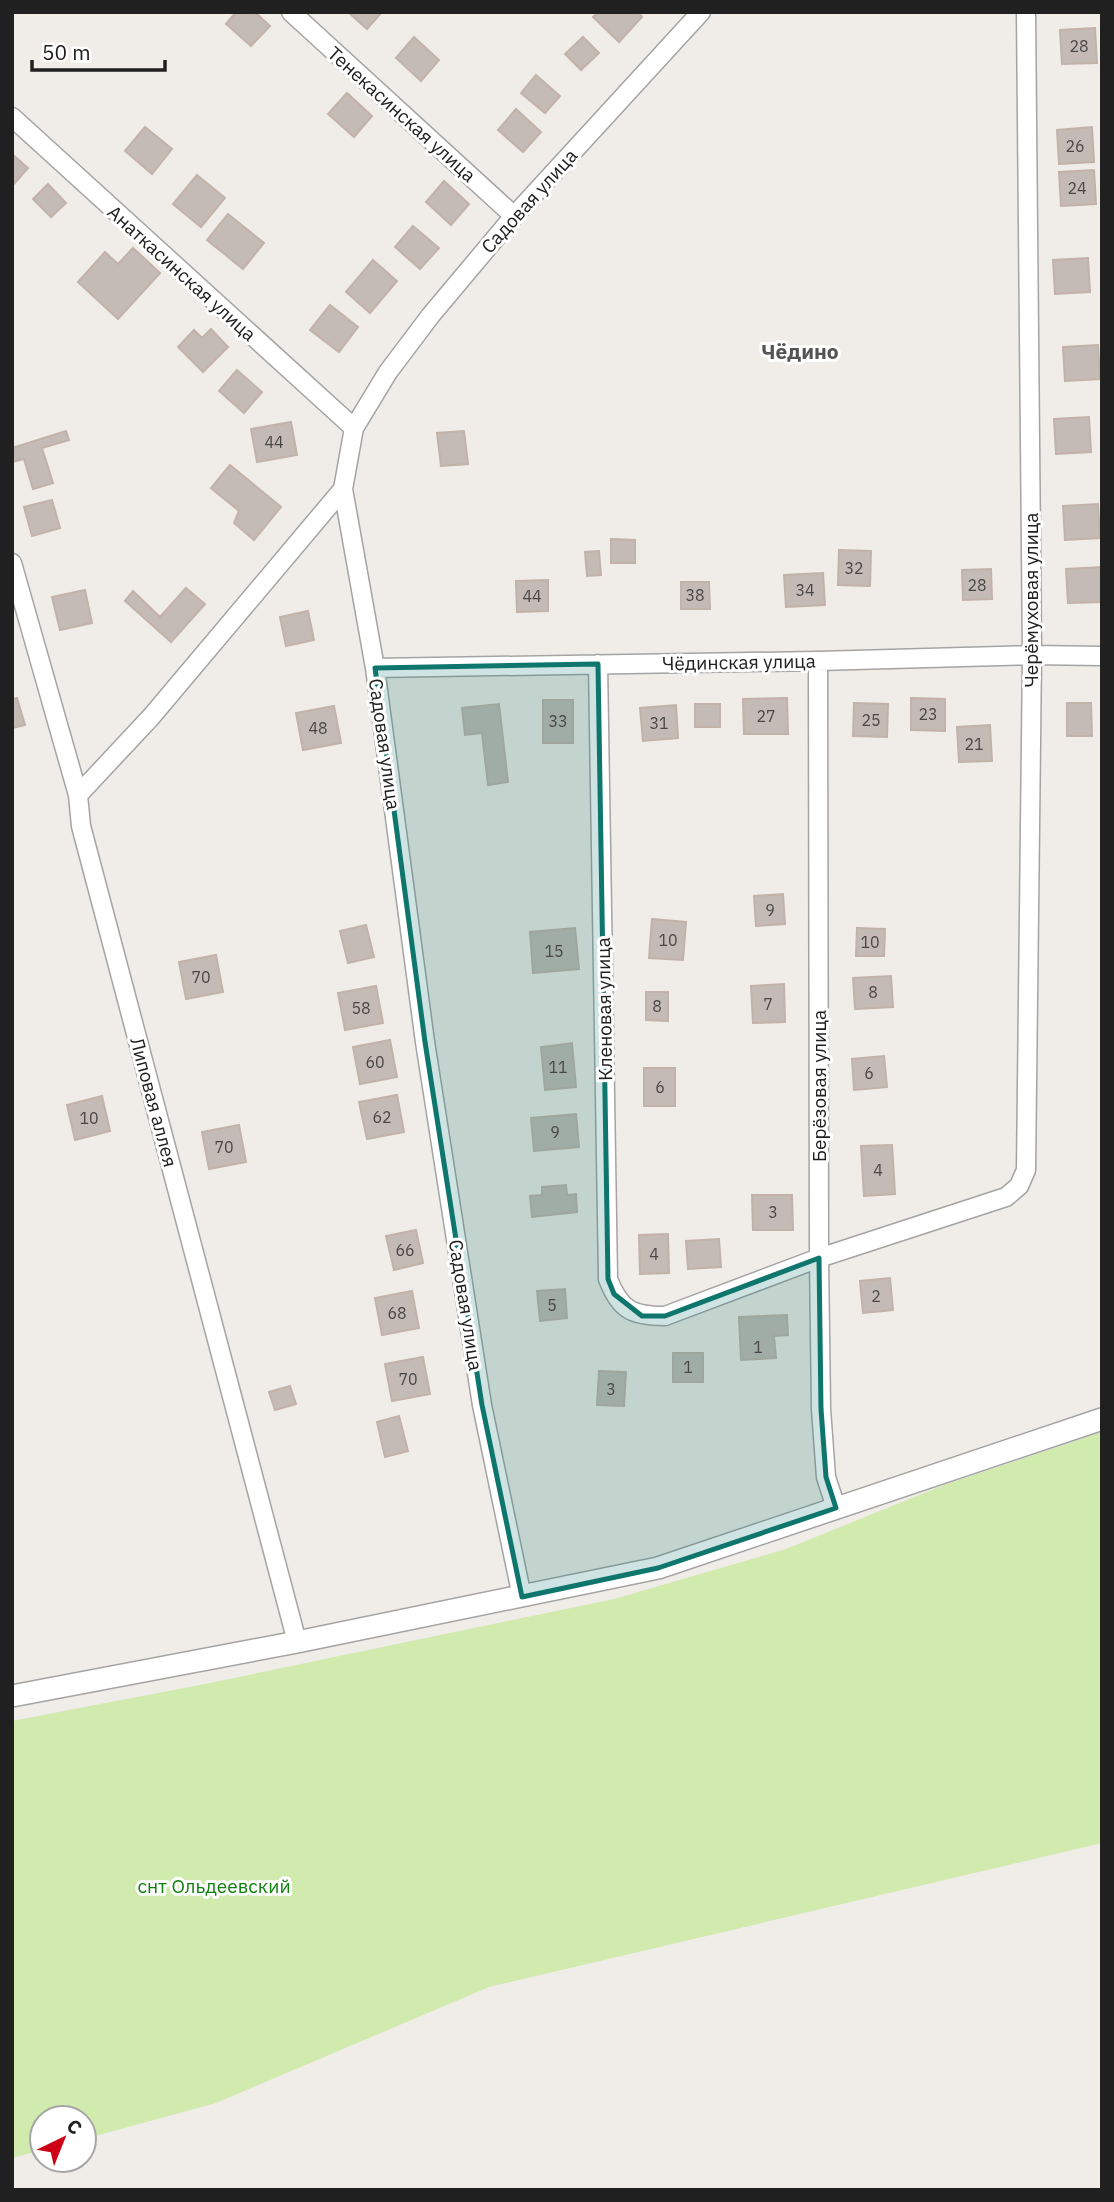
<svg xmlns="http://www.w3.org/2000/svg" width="1114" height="2202" font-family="'IBM Plex Sans',sans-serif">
  <rect width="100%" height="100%" fill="#f0ece7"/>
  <path fill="#d1eaae" d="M1102,1432V1843L489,1987L216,2103L84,2139V2118H42V2150L12,2158V1721L210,1683L614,1599L786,1549L944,1485Z"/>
  <path fill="#c5bbb6" stroke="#c2b2a9" stroke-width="2" d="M236,12H255L270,26L251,46L226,24Z
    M348,12H382L367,29Z
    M598,12H638L642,17L619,42L593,17Z
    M1095,28L1097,63L1062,64L1060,30Z
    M414,37L439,60L421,81L396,58Z
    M583,37L599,53L581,70L565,54Z
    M536,75L560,96L545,113L521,93Z
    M347,93L372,116L354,137L328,114Z
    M516,109L541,132L523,152L498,130Z
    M145,127L172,149L152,174L125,151Z
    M1092,127L1094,162L1059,164L1057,130Z
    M12,154L28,168L12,186Z
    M1094,170L1096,204L1061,206L1059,172Z
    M197,175L225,198L201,227L173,204Z
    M444,181L469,204L451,225L426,202Z
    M48,184L66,203L51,217L33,199Z
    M228,214L264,243L243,269L207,240Z
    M413,226L439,248L420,269L395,247Z
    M133,248L160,273L118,319L78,282L105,252L118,264Z
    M1088,258L1090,292L1055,294L1053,260Z
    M373,260L397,281L370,313L346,292Z
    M330,305L358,327L339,352L310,330Z
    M211,329L228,347L203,372L178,347L194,330L202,338Z
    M1098,345L1100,379L1065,381L1063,347Z
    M237,370L262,392L244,413L219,391Z
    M1089,417L1091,452L1056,454L1054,419Z
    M291,422L297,455L257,462L251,429Z
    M66,431L69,440L42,448L53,483L33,489L24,459L12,462V448Z
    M464,431L468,464L441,466L437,433Z
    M230,465L281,507L254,540L234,523L239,511L211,488Z
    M52,500L60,528L32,536L24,507Z
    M1098,504L1100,538L1065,540L1063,506Z
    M611,539L635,540V563H611Z
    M839,550L871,551L870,586L838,585Z
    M599,551L601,575L587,576L585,552Z
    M1101,567L1102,602L1068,603L1066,569Z
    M991,569L992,599L963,600L962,570Z
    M823,573L825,605L786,607L784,575Z
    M548,580V611L517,612L516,581Z
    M681,582H709L710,609H681Z
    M186,588L205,604L171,642L125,601L133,591L160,617Z
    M85,590L92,623L60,630L52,597Z
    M308,611L314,640L286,646L280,617Z
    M17,698L25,725L12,728V699Z
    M787,698L788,734H744L743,699Z
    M911,698L945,699V731L911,730Z
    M543,700H573V743H543Z
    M854,703L888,704L887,737L853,736Z
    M1067,703H1091L1092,736H1067Z
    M499,704L508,782L488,785L482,733L465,735L462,708Z
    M695,704H720V727H695Z
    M676,705L678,738L643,741L640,708Z
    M334,706L341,743L303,750L296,713Z
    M990,725L992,761L959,762L957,727Z
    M783,894L785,924L756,926L754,896Z
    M652,919L686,922L683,960L649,958Z
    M366,925L374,957L348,963L340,931Z
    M575,928L579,969L533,973L530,932Z
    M857,928L885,929L884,956H856Z
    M216,955L223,992L186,999L179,962Z
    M891,976L893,1007L855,1009L853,978Z
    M784,984L785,1022L753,1023L751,986Z
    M376,986L383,1023L345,1030L338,993Z
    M646,992H668V1021L646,1020Z
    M390,1040L397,1077L360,1084L353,1047Z
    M572,1043L576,1087L545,1090L541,1047Z
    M884,1056L887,1087L854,1090L852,1059Z
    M644,1068H675V1106H644Z
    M397,1095L404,1132L367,1139L359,1102Z
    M102,1096L110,1131L75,1140L67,1105Z
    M576,1114L579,1147L534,1151L531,1118Z
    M239,1125L246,1162L209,1169L202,1132Z
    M892,1145L895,1194L864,1196L861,1146Z
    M566,1185L567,1195L576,1194L577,1212L532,1217L530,1196L542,1195V1187Z
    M752,1195H792L793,1230H753Z
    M416,1230L423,1263L394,1270L386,1236Z
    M668,1234L669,1273L640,1274L639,1235Z
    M719,1239L721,1267L688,1269L686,1241Z
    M890,1278L893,1310L863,1313L860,1281Z
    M565,1289L567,1318L540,1321L537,1291Z
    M412,1291L419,1328L382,1335L375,1298Z
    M787,1315L788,1335L774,1336L776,1358L741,1360L739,1317Z
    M673,1353H703V1382H673Z
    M423,1357L430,1394L392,1401L385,1364Z
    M599,1371L626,1372L624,1406L597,1405Z
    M290,1386L296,1404L275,1410L269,1392Z
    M399,1416L408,1451L385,1457L377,1422Z"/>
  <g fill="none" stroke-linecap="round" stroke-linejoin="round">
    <defs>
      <path id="minor" d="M291,12L514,216
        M12,117L354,428
        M12,563L78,795L81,826L297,1642
        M818,661L819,1258L821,1409L826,1477L836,1508
        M598,664L608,1279C620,1310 632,1316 665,1316L819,1258L1006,1197L1019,1186L1026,1170L1032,655L1026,12
        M375,668L818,661L1032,655L1102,656
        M78,795L151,717L343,489
        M522,1597L482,1405L425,1042L375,668L343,489L354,428L388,372L431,315L514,216L701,12"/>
      <path id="tertiary" d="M12,1696L297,1642L658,1568L1102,1419"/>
    </defs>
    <use href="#minor" stroke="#a4a4a4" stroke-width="21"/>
    <use href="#tertiary" stroke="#a4a4a4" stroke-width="24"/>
    <use href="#minor" stroke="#fff" stroke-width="18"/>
    <use href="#tertiary" stroke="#fff" stroke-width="21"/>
  </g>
  <path fill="#0f766e" fill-opacity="0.2" stroke="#0f766e" stroke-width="5" stroke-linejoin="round" d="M598,664L608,1279L614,1294L642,1316H665L819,1258L821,1409L826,1477L836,1508L658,1568L522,1597L482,1405L425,1042L375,668Z"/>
  <g text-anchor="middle" stroke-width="6" stroke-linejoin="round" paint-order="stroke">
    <g font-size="16" fill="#494746">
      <text x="1079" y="52">28</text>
      <text x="1075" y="152">26</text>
      <text x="1077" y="194">24</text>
      <text x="274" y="448">44</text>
      <text x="854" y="574">32</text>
      <text x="977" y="591">28</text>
      <text x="805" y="596">34</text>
      <text x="695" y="601">38</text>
      <text x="532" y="602">44</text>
      <text x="928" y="720">23</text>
      <text x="766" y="722">27</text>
      <text x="871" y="726">25</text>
      <text x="558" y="727">33</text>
      <text x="659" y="729">31</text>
      <text x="318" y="734">48</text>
      <text x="974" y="750">21</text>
      <text x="770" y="916">9</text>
      <text x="668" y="946">10</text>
      <text x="870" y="948">10</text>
      <text x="554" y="957">15</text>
      <text x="201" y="983">70</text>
      <text x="873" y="998">8</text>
      <text x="768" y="1010">7</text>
      <text x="657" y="1012">8</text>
      <text x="361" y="1014">58</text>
      <text x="375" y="1068">60</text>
      <text x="558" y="1073">11</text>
      <text x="869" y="1079">6</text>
      <text x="660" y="1093">6</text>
      <text x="382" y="1123">62</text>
      <text x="89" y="1124">10</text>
      <text x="555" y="1138">9</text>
      <text x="224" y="1153">70</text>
      <text x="878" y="1176">4</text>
      <text x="773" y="1218">3</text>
      <text x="405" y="1256">66</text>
      <text x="654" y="1260">4</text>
      <text x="876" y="1302">2</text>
      <text x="552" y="1311">5</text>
      <text x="397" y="1319">68</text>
      <text x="758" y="1353">1</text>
      <text x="688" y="1373">1</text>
      <text x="408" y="1385">70</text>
      <text x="611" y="1395">3</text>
    </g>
    <g font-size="19" fill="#202020" stroke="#fff">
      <text transform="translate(402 114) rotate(42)" y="7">Тенекасинская улица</text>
      <text transform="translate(529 201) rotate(-48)" y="7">Садовая улица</text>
      <text transform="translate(182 273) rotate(42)" y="7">Анаткасинская улица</text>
      <text transform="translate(1031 600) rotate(-90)" y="7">Черёмуховая улица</text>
      <text transform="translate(739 662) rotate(-1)" y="7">Чёдинская улица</text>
      <text transform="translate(385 744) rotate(82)" y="7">Садовая улица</text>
      <text transform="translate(604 1009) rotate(-91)" y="7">Кленовая улица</text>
      <text transform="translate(819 1086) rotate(-90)" y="7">Берёзовая улица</text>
      <text transform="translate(154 1102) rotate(75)" y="7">Липовая аллея</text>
      <text transform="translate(466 1305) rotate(81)" y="7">Садовая улица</text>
    </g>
    <g font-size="19" fill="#0f7f0d" stroke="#fff">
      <text x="214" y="1893">снт Ольдеевский</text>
    </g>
    <g font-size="21" font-weight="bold" fill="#535353" stroke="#fff">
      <text x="800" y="359">Чёдино</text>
    </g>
  </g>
  <rect width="1114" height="2202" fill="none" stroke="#202020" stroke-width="28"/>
  <g transform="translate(63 2139) rotate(43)"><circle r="33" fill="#ffffff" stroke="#a6a6a6" stroke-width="2"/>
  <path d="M0-5L12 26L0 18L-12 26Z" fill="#ce0217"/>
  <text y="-10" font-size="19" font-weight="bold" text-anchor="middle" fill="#202020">С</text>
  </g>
  <path d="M32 60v10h133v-10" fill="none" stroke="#202020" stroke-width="3.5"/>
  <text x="42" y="60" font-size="21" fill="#202020" stroke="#ffffff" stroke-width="5" paint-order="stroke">50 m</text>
</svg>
